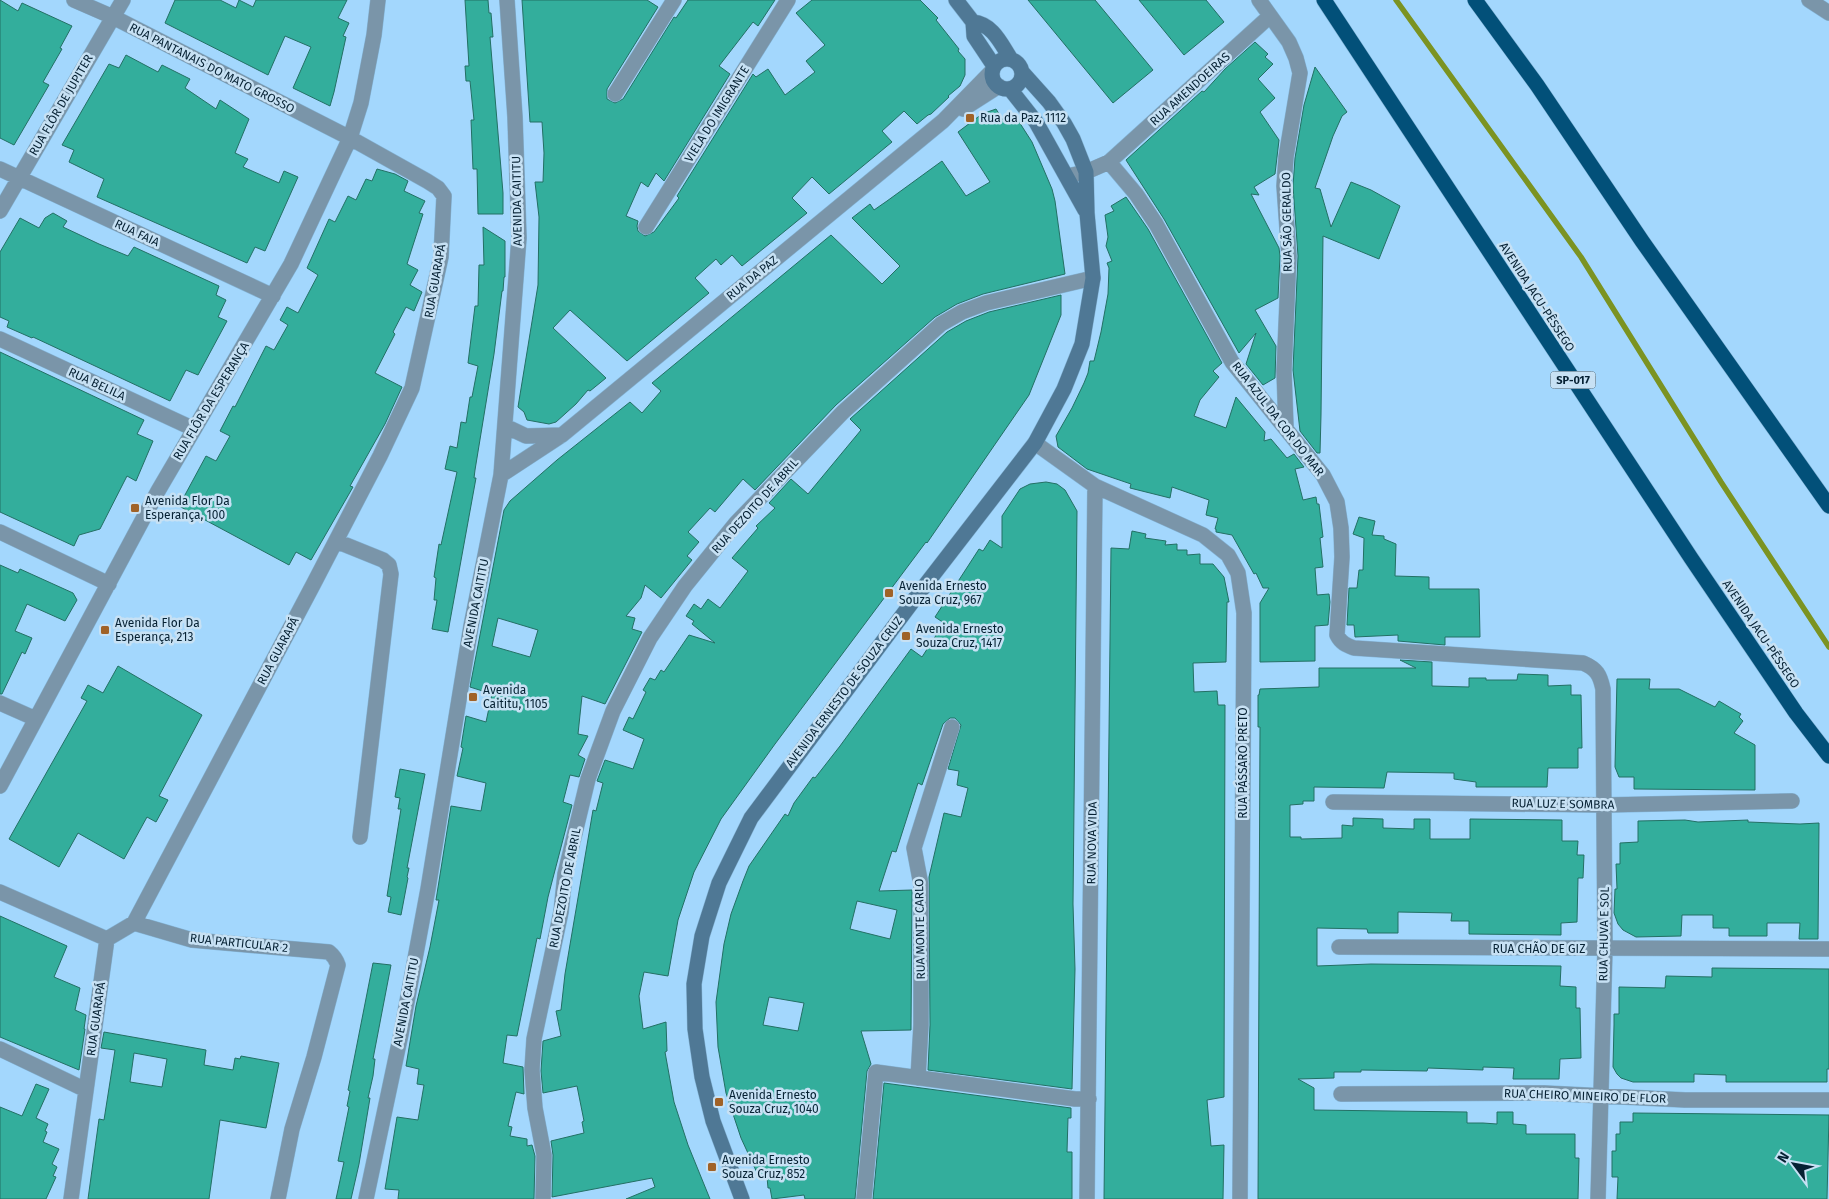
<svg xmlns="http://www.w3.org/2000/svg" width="1829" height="1199" font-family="'Fira Sans',sans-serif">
  <rect width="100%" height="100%" fill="#a3d7fd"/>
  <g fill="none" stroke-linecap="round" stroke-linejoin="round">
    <path stroke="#7b9322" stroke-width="5.5" d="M1396,0L1581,257L1721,482L1829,647"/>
  </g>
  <path fill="#33ae9c" stroke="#237064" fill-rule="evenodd" d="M0,0L18,11L22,3L72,26L60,48L62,49L43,82L49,85L14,145L0,138Z
    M175,0H220L236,8L239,0L253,7L256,0H347L338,18L349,23L343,36L346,37L334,92L330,106L293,88L311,47L285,36L268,75L165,23Z
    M465,0H488L489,13H491L493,37H490L503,193V214H478L477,169H473L471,120H474L470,81H466L465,66H469Z
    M522,0H647L658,7L607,89V99L615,103L623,99L674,17L676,18L688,0H775L758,26L753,22L719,66L730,74L664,181L656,173L648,187L641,182L626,216L638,221L637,226L638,231L645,236L654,232L679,198L677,196L753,74L756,77L768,69L785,95L815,72L806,61L825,45L796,13L812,0H920L938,18L936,20L959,49L958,51L965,59V75L960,86L948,96L949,97L931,114L928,115L917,124L904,111L882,131L892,142L829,194L812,177L792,198L807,213L742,266L732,255L721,265L716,259L695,278L709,293L627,361L570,310L553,328L606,378L590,391L588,390L576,404L556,422L549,424L527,420L524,412L518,407L538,285L539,217L535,182H543L544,153L542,122H530Z
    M1028,0H1095L1153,70L1113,103Z
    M1139,0H1206L1224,22L1184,55Z
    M1255,42L1268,54L1265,57L1273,64L1258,79L1275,98L1260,112L1279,140L1275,174L1254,187L1259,195L1251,194L1279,248L1280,256L1278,298L1255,310L1276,346L1275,378L1263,385L1246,364L1256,333L1239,353L1164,219L1126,160L1202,91L1204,92L1225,69Z
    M126,55L158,72L162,65L190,79L185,88L216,109L220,100L249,119L235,153L248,159L243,167L279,183L284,171L298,177L265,251L255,247L247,263L97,197L104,179L69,162L74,150L62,145L109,64L119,68Z
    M1315,67L1347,112L1342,116L1333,136L1315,188L1320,189L1331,227L1351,182L1371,190L1400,206L1379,259L1323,236L1321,415L1320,453H1317L1300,431L1293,370L1298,256L1293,186L1295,158L1304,105Z
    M996,109L1003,120L1014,114L1032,142L1052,189L1055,201L1065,274L983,294L957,304L935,317L836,405L755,490L743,479L715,512L710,508L688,532L699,542L687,556L692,560L661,598L645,585L641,598L626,616L635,618L632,629L642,632L605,704L582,696L578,734L588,736L578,755L585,759L579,777L570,775L563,802L572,805L548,897L540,939L537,938L517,1036L507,1035L503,1063L523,1067L524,1094L516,1092L508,1126L512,1127L510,1136L527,1139V1146L532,1145L535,1156L534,1199H398L399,1190L385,1189L397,1117L418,1120L424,1085L417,1084L419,1069L406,1066L416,1006L430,947L439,900H436L451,806L481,811L486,783L457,776L463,748L461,747L466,716L486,722L492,694L470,687L504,510L510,501L557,460L630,402L642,413L661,391L652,383L831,235L882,284L900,266L852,218L870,204L874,210L887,201L942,161L966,196L990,182L958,132L982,114ZM498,618L538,630L530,657L492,646Z
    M377,169L395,174L408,181L404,191L425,201L419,213L423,214L407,264L418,270L410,285L422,292L414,311L406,307L393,332L395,334L375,373L402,387L385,424L350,486L353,487L311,560L296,552L289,565L179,506L206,456L216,461L230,436L220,431L233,406L235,407L266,346L274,350L288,325L280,320L287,307L298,313L318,275L307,268L329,219L335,222L348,196L356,200L366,179L372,181Z
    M1126,197L1148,229L1222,363L1213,371L1219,377L1200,400L1194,416L1226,428L1236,397L1265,432L1264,441L1271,439L1287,458L1294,454L1304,467L1295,469L1303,500L1316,497L1317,504H1319L1323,537L1320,538L1323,567L1315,568L1317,595L1329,594L1330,602L1328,625L1315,626V661L1260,662V603L1269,588H1263L1256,573L1254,574L1232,535L1216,532V529H1215L1218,518L1206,515L1209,500L1172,487L1170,498L1130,488L1131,484L1087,469L1058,447L1056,436L1072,408L1084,383L1088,373L1090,361H1094L1101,332L1108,294L1109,268L1107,263L1112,261L1106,246L1108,237L1105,215L1114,211L1111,206Z
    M53,213L67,221L63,227L99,244L128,256L134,247L219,286L216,295L226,300L218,317L227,321L198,375L186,370L170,401L33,337L32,338L7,327L9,321L0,317V252L20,218L39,228L45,218Z
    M483,227L505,241V277H504L503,291H502L494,354L475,470L474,478H476L448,632L432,629L437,600H434L436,578L434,577L439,544L441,545L457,472L445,469L450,446L457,448L461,422L466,423L470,397H472L478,366L468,363L475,306H478L479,265H484Z
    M1061,295V315L1029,395L927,543L926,542L775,744L721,819L694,872L678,920L668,976L644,972L639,996L643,1029L666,1022L667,1051L665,1052L674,1102L688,1145L710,1199H626L655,1187L652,1178L552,1197L553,1155L551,1141L584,1133L582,1122L584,1121L577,1086L543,1093L541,1071L543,1041L561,1036L556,1011L561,1010L565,974L593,810L596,811L603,783L597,781L605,760L633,769L644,739L623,730L629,717L633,719L646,692L643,690L650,678L655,680L661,670L664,672L689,635L715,643L692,624L694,621L686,616L694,604L701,609L708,599L720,608L748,571L732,558L758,528L756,526L775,508L769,503L791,479L808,494L861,430L850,419L947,332L966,321L989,312Z
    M0,352L144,420L137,434L153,441L136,481L127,476L100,529L79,535L74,546L0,512Z
    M1046,482L1057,484L1065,490L1077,511L1073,904L1075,969L1072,1089L928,1070L930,1025L929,877L944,813L961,817L968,788L957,785L959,771L948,769L961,725L955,718H950L943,724L922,785L918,783L896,852L892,851L879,891L912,890L911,1030L861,1031L871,1064L867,1071L855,1199H805L804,1195L772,1199L770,1188H768L767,1177H759L741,1138L726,1093L718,1047L716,1002L724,944L731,914L743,881L749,866L785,814L788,816L794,803L813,777L815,778L840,746L911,649L922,657L944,623L935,617L979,549L983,551L990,540L1002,548V516L1020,489L1030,484ZM857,901L897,910L890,939L850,929ZM769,997L804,1003L798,1031L763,1025Z
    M1359,517L1375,521L1372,535L1384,536V539L1396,544L1395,576L1429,577V589H1479L1480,637H1445V645L1398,641V635L1355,637L1354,625H1347L1349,588H1357L1359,570H1363L1364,538L1353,534Z
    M1132,531L1146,534L1145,538L1166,541L1165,545L1177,544V550H1187V555L1200,554V564H1213L1224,577L1229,602H1227L1226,662L1193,663L1194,692L1217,691L1218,705H1225L1224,1097L1207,1100L1211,1146L1224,1145L1223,1199H1104L1111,548L1129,549Z
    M0,565L18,573L20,569L73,593L77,600L65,621L27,604L15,631L32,638L25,654L22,652L2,694H0Z
    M1400,660L1432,662V686L1469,687V678H1486V680H1517L1518,674L1548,675V686L1571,685V695H1581L1582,748H1578V768H1548L1547,787H1476V782L1454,779V773L1387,772L1384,788L1314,787V801H1303V804L1290,805V837H1301V839L1342,838V825L1353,826V818L1383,819V828L1414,829V819H1430V839H1470V819L1562,820V841H1578L1577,855H1584L1583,878H1578L1577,922L1561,923V935L1469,934V921H1451L1452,913L1398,912V933H1368L1367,929L1317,928V966L1371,964L1561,966L1560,986L1576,987V1008H1580L1581,1058L1560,1059L1559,1079H1513L1514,1068L1483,1067V1070L1428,1068L1427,1071L1361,1070V1072H1334V1078L1298,1079L1314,1088V1110L1467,1112V1123H1483L1497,1124V1112H1513V1124L1526,1125V1134H1575V1158H1579L1578,1199H1258L1260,727H1258V695H1259L1260,689L1319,687V668H1416Z
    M118,666L202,715L159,796L168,800L156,822L147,817L124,859L78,833L59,867L9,839L87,701L81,698L88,685L103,693Z
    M1617,679H1650L1649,689H1679L1715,707L1719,701L1741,714L1739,717L1743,721L1734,733L1755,745V790L1634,789V777H1619L1615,767Z
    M400,769L425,774L407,868H409L407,877L408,878L401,915L388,912L391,897L387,896L401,809H398L400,798L395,797Z
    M1685,820L1698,822L1748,820V822L1800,824L1819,823L1818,939H1799L1800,923H1767V936H1729V928H1713V915H1682L1681,936L1636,937L1623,930L1618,924L1614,913L1615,889H1617L1616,864H1620V843L1638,842V821Z
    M0,916L67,946L54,977L80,988L75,1010L86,1015L84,1029H85L79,1070L0,1037Z
    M373,963L391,965L373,1059H375L373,1076L368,1098H370L359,1164L351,1199H336L344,1162L338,1161L349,1107L347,1106L350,1091L348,1090Z
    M1712,968L1829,969V1069H1827V1082H1726V1075L1694,1074V1082H1633L1621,1078L1617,1074L1613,1067L1614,1025V1014H1619V987L1665,988L1666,976L1712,977Z
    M104,1032L206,1050L204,1065L233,1070L235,1058L240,1059L241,1056L279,1063L266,1128L220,1120L209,1199H88L99,1119L104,1120L115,1050L101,1048ZM134,1053L167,1059L162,1087L130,1082Z
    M884,1083L1071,1108V1118H1068L1067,1152H1072V1199H873Z
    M36,1084L49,1089L36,1118L48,1124L45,1131L47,1132L43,1142L59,1149L52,1164L57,1167L53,1176L56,1177L46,1199H0V1107L22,1116Z
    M1633,1113L1829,1115L1827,1199H1617L1618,1177H1612V1151H1616V1134H1620V1122H1633Z"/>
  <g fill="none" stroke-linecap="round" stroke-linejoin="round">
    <defs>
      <path id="street" d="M74,0L113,17L350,138L427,181L438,188L444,196L441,257L412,388L380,456L313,585L134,923L107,939
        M1259,0L1289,42L1296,58L1300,73L1286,157L1284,186L1289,256L1284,371L1286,427
        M1809,0L1829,13
        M615,94L674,0
        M963,109L999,86
        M1109,162L1270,16
        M0,169L273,296
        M1067,176L1086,172L1109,162L1136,194L1156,224L1232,362L1323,475L1337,502L1341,528L1342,557L1337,635C1341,643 1346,645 1354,648L1583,663C1597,669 1600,675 1603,689L1605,949L1598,1199
        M0,211L123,0
        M646,227L788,0
        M0,339L194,429
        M505,426L526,436L562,435
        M1035,443L1095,486L1203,535L1228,555L1238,573L1244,613L1240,1199
        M501,475L562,435L943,121L992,71
        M0,532L109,584
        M336,541L383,560L389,565L391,574L360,837
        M0,703L36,719
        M0,786L158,491L291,264L350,138L361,103L374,35L378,0
        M1333,802L1605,805L1792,801
        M0,892L107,939
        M134,923L192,940L329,952C334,956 336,959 338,965L314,1057L292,1129L278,1199
        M1339,947L1829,949
        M0,1049L86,1090
        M918,1078L921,1025V885L914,848L952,727
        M1341,1094L1544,1093L1685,1100H1829
        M71,1199L107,939
        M366,1199L401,1034L428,889L471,626L501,475L519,238L515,117L507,0
        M543,1199L544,1155L535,1108L532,1070L534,1039L561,912L565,874L588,779L613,711L650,638L685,586L736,523L843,412L941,324L962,312L986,303L1093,278
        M864,1199L876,1072L1075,1099H1089
        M1087,1199L1095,486"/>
      <path id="secondary" d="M956,0L973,22L974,36L994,66
        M973,22C993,24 1001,44 1011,59
        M992 74a15 15 0 1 1 30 0a15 15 0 1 1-30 0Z
        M1010,89L1036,122L1085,210
        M742,1199L713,1121L702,1077L695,1029L694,984L702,936L719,883L751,818L916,597L1035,443L1064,389L1082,344L1093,278L1087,213L1086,172L1073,139L1064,123L1049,102L1023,73"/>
      <path id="highway" d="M1324,0L1691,558L1796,713L1829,756
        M1475,0L1537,85L1642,241L1829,506"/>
    </defs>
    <use href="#street" stroke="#84b3d5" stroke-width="16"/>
    <use href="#secondary" stroke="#84b3d5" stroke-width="16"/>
    <use href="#highway" stroke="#84b3d5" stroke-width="16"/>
    <use href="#street" stroke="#7a95a9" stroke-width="15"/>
    <use href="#secondary" stroke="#4f7895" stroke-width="15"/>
    <use href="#highway" stroke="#025079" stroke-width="15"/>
  </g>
  <g fill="#a06227" stroke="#c7e1f4" stroke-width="2">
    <rect x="965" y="113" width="10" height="10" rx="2.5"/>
    <rect x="130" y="503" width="10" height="10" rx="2.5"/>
    <rect x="884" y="588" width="10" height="10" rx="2.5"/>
    <rect x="100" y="625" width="10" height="10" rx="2.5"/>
    <rect x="901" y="631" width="10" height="10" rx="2.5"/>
    <rect x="468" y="692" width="10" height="10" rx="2.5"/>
    <rect x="714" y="1097" width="10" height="10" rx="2.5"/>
    <rect x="707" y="1162" width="10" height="10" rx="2.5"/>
  </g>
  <g text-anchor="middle" stroke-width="5" stroke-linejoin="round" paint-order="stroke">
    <rect fill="#c7e1f4" stroke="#405b6d" stroke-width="1" x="1550.5" y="371.5" width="45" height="17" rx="4"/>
    <g font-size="11" font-weight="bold" fill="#062133">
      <text x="1573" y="384">SP-017</text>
    </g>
    <g font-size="12" fill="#062133" stroke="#c7e1f4">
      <text transform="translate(212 68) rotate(27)" y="4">RUA PANTANAIS DO MATO GROSSO</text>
      <text transform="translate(1190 89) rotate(-42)" y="4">RUA AMENDOEIRAS</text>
      <text transform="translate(61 105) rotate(-60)" y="4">RUA FLÔR DE JUPITER</text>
      <text transform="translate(717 114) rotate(-58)" y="4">VIELA DO IMIGRANTE</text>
      <text transform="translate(517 201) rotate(-91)" y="4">AVENIDA CAITITU</text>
      <text transform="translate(1287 222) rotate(-91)" y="4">RUA SÃO GERALDO</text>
      <text transform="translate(137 233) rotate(25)" y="4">RUA FAIA</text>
      <text transform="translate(752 278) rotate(-39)" y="4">RUA DA PAZ</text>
      <text transform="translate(435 281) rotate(-80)" y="4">RUA GUARAPÁ</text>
      <text transform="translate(1537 297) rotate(57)" y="4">AVENIDA JACU-PÊSSEGO</text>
      <text transform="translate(97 384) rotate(25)" y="4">RUA BELILA</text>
      <text transform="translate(211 401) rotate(-59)" y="4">RUA FLÔR DA ESPERANÇA</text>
      <text transform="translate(1278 419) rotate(52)" y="4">RUA AZUL DA COR DO MAR</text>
      <text transform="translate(755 506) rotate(-48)" y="4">RUA DEZOITO DE ABRIL</text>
      <text transform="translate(476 603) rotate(-79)" y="4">AVENIDA CAITITU</text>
      <text transform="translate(1761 634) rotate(56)" y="4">AVENIDA JACU-PÊSSEGO</text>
      <text transform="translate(278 651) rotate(-62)" y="4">RUA GUARAPÁ</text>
      <text transform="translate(844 692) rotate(-53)" y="4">AVENIDA ERNESTO DE SOUZA CRUZ</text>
      <text transform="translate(1243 763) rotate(-90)" y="4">RUA PÁSSARO PRETO</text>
      <text transform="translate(1563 804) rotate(1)" y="4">RUA LUZ E SOMBRA</text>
      <text transform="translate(1092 843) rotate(-89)" y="4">RUA NOVA VIDA</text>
      <text transform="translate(565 888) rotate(-79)" y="4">RUA DEZOITO DE ABRIL</text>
      <text transform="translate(920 929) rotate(-91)" y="4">RUA MONTE CARLO</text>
      <text transform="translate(1604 934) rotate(-89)" y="4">RUA CHUVA E SOL</text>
      <text transform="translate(239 943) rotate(6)" y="4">RUA PARTICULAR 2</text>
      <text x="1539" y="953">RUA CHÃO DE GIZ</text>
      <text transform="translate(406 1002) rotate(-79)" y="4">AVENIDA CAITITU</text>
      <text transform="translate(96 1019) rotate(-82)" y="4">RUA GUARAPÁ</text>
      <text transform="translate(1585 1096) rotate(2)" y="4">RUA CHEIRO MINEIRO DE FLOR</text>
    </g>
    <g font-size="12" fill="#062133" stroke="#c7e1f4" text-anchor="start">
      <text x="980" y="122">Rua da Paz, 1112</text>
      <text x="145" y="505">Avenida Flor Da<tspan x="145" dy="14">Esperança, 100</tspan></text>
      <text x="899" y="590">Avenida Ernesto<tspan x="899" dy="14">Souza Cruz, 967</tspan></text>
      <text x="115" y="627">Avenida Flor Da<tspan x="115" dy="14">Esperança, 213</tspan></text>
      <text x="916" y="633">Avenida Ernesto<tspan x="916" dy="14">Souza Cruz, 1417</tspan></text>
      <text x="483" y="694">Avenida<tspan x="483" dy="14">Caititu, 1105</tspan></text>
      <text x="729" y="1099">Avenida Ernesto<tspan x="729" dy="14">Souza Cruz, 1040</tspan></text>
      <text x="722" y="1164">Avenida Ernesto<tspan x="722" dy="14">Souza Cruz, 852</tspan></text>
    </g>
  </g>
  <g transform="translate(1794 1164) rotate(302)" stroke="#c7e1f4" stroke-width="4" paint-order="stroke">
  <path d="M0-4L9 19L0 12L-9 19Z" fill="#062133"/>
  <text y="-8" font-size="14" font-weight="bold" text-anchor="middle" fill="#062133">N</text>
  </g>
</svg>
